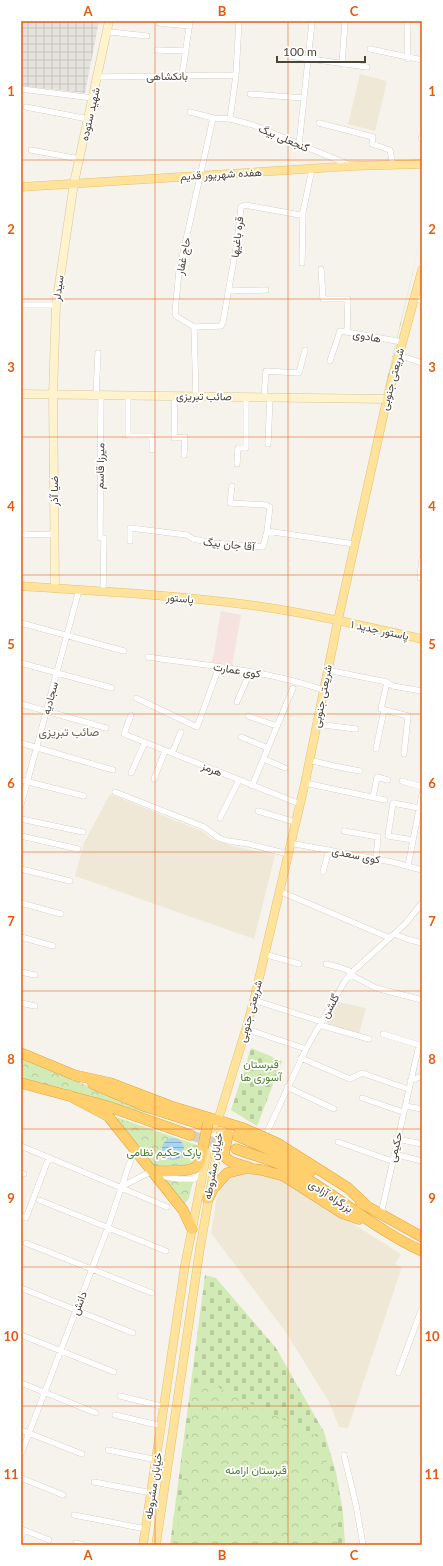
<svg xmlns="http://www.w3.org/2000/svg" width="443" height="1566" font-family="Lato,Vazirmatn,sans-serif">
  <defs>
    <pattern id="industrial-grid" width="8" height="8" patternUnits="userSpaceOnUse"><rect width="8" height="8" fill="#e6e2dd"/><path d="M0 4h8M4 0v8" fill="none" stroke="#c7c3be"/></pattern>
    <pattern id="forest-firs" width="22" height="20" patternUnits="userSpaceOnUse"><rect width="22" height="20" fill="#d2eab5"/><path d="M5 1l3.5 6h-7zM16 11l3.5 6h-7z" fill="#b6ca9c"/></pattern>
    <pattern id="cemetery-stones" width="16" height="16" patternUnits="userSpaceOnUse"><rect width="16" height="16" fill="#d2eab5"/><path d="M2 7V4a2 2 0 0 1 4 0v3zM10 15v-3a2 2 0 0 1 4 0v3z" fill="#b6ca9c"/></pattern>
    <pattern id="park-crowns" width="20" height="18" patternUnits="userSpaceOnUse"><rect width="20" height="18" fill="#d2eab5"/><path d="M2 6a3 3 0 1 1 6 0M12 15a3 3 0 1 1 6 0" fill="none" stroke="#b6ca9c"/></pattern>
    <pattern id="water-rules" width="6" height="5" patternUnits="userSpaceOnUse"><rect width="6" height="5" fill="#a9d4f2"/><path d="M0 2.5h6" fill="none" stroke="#8caec5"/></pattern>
  </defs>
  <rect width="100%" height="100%" fill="#f6f3ec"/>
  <path fill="url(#industrial-grid)" d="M21,21H99L85,93L21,86Z"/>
  <path fill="#efe8d6" d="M360,74L387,81L375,131L348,124Z
    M110,794L201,831L214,840L236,847L275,855L254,939L75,876L84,843Z
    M338,1002L366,1008L359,1034L325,1025Z
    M242,1171L282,1179L401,1254L395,1264L402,1267L348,1428L339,1427L329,1402L285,1331L211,1233L217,1196L222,1184L229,1175Z"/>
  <path fill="#f6e3e0" d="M221,611L241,615L232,666L212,663Z"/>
  <path fill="url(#forest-firs)" d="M422,233L386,387H385Z"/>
  <path fill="url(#cemetery-stones)" d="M251,1048L282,1061L257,1126L231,1110Z
    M205,1275L216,1278L276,1348L324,1432L336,1472L343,1513L345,1545H170Z"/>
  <path fill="url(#park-crowns)" d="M21,1058L61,1074L153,1115L21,1078Z
    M113,1116L197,1145L193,1168H157L149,1163Z
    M163,1179L193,1181L189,1198L184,1205Z
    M200,1378L318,1437L326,1458L337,1510L336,1536L338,1545H172L179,1522L186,1449L191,1420L190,1390Z"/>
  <path fill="url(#water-rules)" d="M162 1149a11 11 0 1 1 22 0a11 11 0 1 1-22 0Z"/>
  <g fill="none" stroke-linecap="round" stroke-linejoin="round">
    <path stroke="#d4d0c8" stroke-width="10" stroke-dasharray="10 5" stroke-linecap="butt" d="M190,1135L226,1146"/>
    <defs>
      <path id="street" d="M407,21L408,59
        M159,23L190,26
        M110,32L147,36
        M370,49L422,60
        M157,50L186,51
        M289,56L367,67
        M342,64L345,21
        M182,76L190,21
        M98,77L236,75
        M21,89L93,98
        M250,94L304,98
        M26,107L88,119
        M190,112L213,118L230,119L253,125L350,165
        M230,119L236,75L239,21
        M319,123L373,137L372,144L390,150L393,165
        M421,139L422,136
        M299,145L312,22
        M31,150L79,159
        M302,263L303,212
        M321,269L323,299H348L347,332L402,342
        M229,291L266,290
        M415,297L422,301
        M21,305H56
        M194,327L221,326L223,322L237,242L241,207L245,205L300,215L303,212L312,169
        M194,327L176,316L175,312L179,271L213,118
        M194,327L196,396
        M399,355L422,363
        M330,361L340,331L347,332
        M96,395L98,353
        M128,395V436H152V450
        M175,396L174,438L185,437L184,455
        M264,397L266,371L299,373L305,350
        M268,444L270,397
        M237,464L238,448H246V397
        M232,486L230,503L266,505L270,507L267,531
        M21,535L54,534
        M100,538L101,395
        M130,541V528L187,535L193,539L213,543L263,547L267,531L354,544
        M420,578L422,558
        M103,592L104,538
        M21,623L124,651
        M148,657C207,666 267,670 323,690
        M21,663L112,688
        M327,670L387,682L393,686L422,691
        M387,682L381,709L408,716L404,754
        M136,698L197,727L219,667
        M237,702L250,672
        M21,704L106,728
        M131,715L124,734L300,804
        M248,716L277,726
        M316,724L356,729
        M241,737L268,748
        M21,743L113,770
        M376,749L384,710
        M172,753L181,732
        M264,759L285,768
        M309,760L334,766L360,771
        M131,773L145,742
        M154,779L165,751
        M21,780L84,796
        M402,781L422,787
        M305,783L385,800
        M252,786L293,688
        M115,792L204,827L219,838L228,841L249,844L288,854
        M373,797L377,777L388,780
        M21,805L79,590
        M258,811L295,822
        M220,818L239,780
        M21,819L83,832
        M344,831L378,837L376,859
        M21,836L78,849
        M413,840L388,836L393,803L419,808
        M290,843L392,862L422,870
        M408,866L422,794
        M21,869L70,881
        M323,872L329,850
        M279,891L390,938
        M21,903L61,914
        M394,934L407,939L422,943
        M21,937L53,946
        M264,954L299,964
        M326,964L339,967L352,972
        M21,972L35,975
        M351,975L376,988L422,1000
        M254,1000L322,1022
        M21,1003L35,1006
        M320,1025L369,1039
        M246,1029L306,1049
        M301,1058L350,1079L362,1073L408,1089
        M410,1081L422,1076
        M287,1087L334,1109
        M362,1098L403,1112
        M405,1106L422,1109
        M268,1130L306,1049L345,981L352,972L405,924L422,903
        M397,1139L422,1144
        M338,1142L392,1161
        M21,1146L167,1207
        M394,1154L422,1161
        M21,1173L24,1174
        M121,1187L152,1171L160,1176L178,1179H194L203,1172
        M39,1200L166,1251
        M381,1214L419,1045L383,1034
        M21,1216L26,1218L49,1157
        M26,1243L152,1293
        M21,1288L133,1333
        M21,1335L114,1372
        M398,1373L422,1308
        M21,1383L96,1413
        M120,1396L165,1407
        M115,1415L162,1426
        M21,1430L82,1454
        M108,1450L157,1460
        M21,1454L108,1227L134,1150
        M344,1455L356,1505L363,1545
        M21,1478L63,1495
        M94,1482L152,1493
        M74,1515L146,1529
        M21,1529L24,1530L21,1538
        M24,1530L49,1540
        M76,1543L83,1545"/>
      <path id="secondary" d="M21,394L387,399
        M55,588L53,394L56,305L74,183L109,21"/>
      <path id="primary" d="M21,187L353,166L422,164
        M21,586C97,591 174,595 250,605C308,613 365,626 422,639
        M212,1128L218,1120L246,1029L254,1000L305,783L338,620L387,399L422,270
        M143,1545L185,1265L207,1152
        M156,1545L200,1248L217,1152"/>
      <path id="highway" d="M21,1053L79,1077
        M74,1075L110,1083L170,1106L243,1128L277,1143L348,1188L367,1206
        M21,1083L107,1106L190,1135
        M93,1084L144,1106L200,1124
        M68,1095L108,1116L183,1210L192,1229
        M237,1136L280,1154L310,1172
        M236,1149C250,1154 265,1158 279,1164C330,1188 371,1228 422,1251
        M224,1153C225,1163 240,1164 248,1167
        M152,1171C162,1171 193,1173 198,1165C201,1160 202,1152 203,1147
        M208,1199L213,1189L227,1173L247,1168L262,1170L284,1176L342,1213L359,1219
        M361,1203L422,1237"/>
    </defs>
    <use href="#street" stroke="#c2bbae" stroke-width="6"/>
    <use href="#secondary" stroke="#d6c79b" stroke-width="9"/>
    <use href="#primary" stroke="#e6c16a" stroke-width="9"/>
    <use href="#highway" stroke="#e0a43c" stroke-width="11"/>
    <use href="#street" stroke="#fff" stroke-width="5.5"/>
    <use href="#secondary" stroke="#fff3cd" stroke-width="8"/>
    <use href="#primary" stroke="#ffe39c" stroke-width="8"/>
    <use href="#highway" stroke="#ffcf6e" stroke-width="10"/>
    <defs>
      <path id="primary-bridge" d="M217,1152L221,1131"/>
      <path id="highway-bridge" d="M203,1147L208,1123
        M224,1153L228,1134"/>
    </defs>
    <use href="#primary-bridge" stroke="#e6c16a" stroke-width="9" stroke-linecap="butt"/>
    <use href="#highway-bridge" stroke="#e0a43c" stroke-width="11" stroke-linecap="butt"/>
    <use href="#primary-bridge" stroke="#ffe39c" stroke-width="8"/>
    <use href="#highway-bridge" stroke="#ffcf6e" stroke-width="10"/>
  </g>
  <path fill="none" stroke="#e8590c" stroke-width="1" stroke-opacity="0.55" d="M155,21V1545M288,21V1545M21,160H422M21,299H422M21,437H422M21,575H422M21,714H422M21,852H422M21,991H422M21,1129H422M21,1267H422M21,1406H422"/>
  <g text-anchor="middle" stroke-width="3.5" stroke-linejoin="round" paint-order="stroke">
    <g font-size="11" fill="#4b4439" stroke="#fff">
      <text transform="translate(167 76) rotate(-1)" y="4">بانکشاهی</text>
      <text transform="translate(90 114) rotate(-77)" y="4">شهید ستوده</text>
      <text transform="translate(284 138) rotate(23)" y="4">گنجعلی بیگ</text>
      <text transform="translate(221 174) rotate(-3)" y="4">هفده شهریور قدیم</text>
      <text transform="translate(237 237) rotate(-83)" y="4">قره باغیها</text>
      <text transform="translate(183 256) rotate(-79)" y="4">حاج غفار</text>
      <text transform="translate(58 288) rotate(-82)" y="4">سیدلر</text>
      <text transform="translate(367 336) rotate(11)" y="4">هادوی</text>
      <text transform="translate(392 379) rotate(-75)" y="4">شریعتی جنوبی</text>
      <text transform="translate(204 396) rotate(1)" y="4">صائب تبریزی</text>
      <text transform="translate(100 466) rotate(-89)" y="4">میرزا قاسم</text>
      <text transform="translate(54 491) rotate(-90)" y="4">ضیا آذر</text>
      <text transform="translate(229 544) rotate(6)" y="4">آقا جان بیگ</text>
      <text transform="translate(180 598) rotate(5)" y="4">پاستور</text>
      <text transform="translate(380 630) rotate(12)" y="4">پاستور جدید ۱</text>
      <text transform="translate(237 670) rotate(9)" y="4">کوی عمارت</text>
      <text transform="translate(322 696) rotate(-79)" y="4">شریعتی جنوبی</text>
      <text transform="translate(50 698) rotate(-75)" y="4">سجادیه</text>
      <text transform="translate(212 769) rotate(22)" y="4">هرمز</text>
      <text transform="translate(356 855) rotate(11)" y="4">کوی سعدی</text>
      <text transform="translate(330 1006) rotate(-61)" y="4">گلشن</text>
      <text transform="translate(250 1011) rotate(-75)" y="4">شریعتی جنوبی</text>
      <text transform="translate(395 1147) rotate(-77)" y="4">حکیمی</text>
      <text transform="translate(213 1166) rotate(-80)" y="4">خیابان مشروطه</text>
      <text transform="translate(331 1196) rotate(33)" y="4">بزرگراه آزادی</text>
      <text transform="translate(79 1303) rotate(-69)" y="4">دانش</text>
      <text transform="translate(153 1486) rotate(-81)" y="4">خیابان مشروطه</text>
    </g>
    <g font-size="11" fill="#4a7f2a" stroke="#fff">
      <text x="261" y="1068">قبرستان<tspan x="261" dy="13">آسوری ها</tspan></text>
      <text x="164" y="1156">پارک حکیم نظامی</text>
      <text x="256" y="1474">قبرستان ارامنه</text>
    </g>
    <g font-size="12" fill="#6e6250" stroke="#fff">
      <text x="69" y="736">صائب تبریزی</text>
    </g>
  </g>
  <rect width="443" height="1566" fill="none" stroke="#ffffff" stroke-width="44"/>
  <path d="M277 56v6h88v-6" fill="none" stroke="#4b4439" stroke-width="2"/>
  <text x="283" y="56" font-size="12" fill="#4b4439" stroke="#ffffff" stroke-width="3" paint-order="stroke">100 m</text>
  <rect x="22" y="22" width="399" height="1522" fill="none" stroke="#e8590c" stroke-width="1.5"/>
  <g font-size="13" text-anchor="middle" font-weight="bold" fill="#e8590c">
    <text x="88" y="16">A</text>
    <text x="222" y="16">B</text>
    <text x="354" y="16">C</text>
    <text x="11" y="96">1</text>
    <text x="432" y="96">1</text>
    <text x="11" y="234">2</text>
    <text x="432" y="234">2</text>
    <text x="11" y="372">3</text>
    <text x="432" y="372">3</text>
    <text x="11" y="511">4</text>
    <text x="432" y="511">4</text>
    <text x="11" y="649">5</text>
    <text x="432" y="649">5</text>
    <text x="11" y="788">6</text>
    <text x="432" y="788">6</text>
    <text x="11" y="926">7</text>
    <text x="432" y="926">7</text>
    <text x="11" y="1064">8</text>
    <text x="432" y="1064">8</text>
    <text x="11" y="1203">9</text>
    <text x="432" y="1203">9</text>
    <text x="11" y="1341">10</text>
    <text x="432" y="1341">10</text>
    <text x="11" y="1479">11</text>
    <text x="432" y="1479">11</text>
    <text x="88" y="1560">A</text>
    <text x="222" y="1560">B</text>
    <text x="354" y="1560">C</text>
  </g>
</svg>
